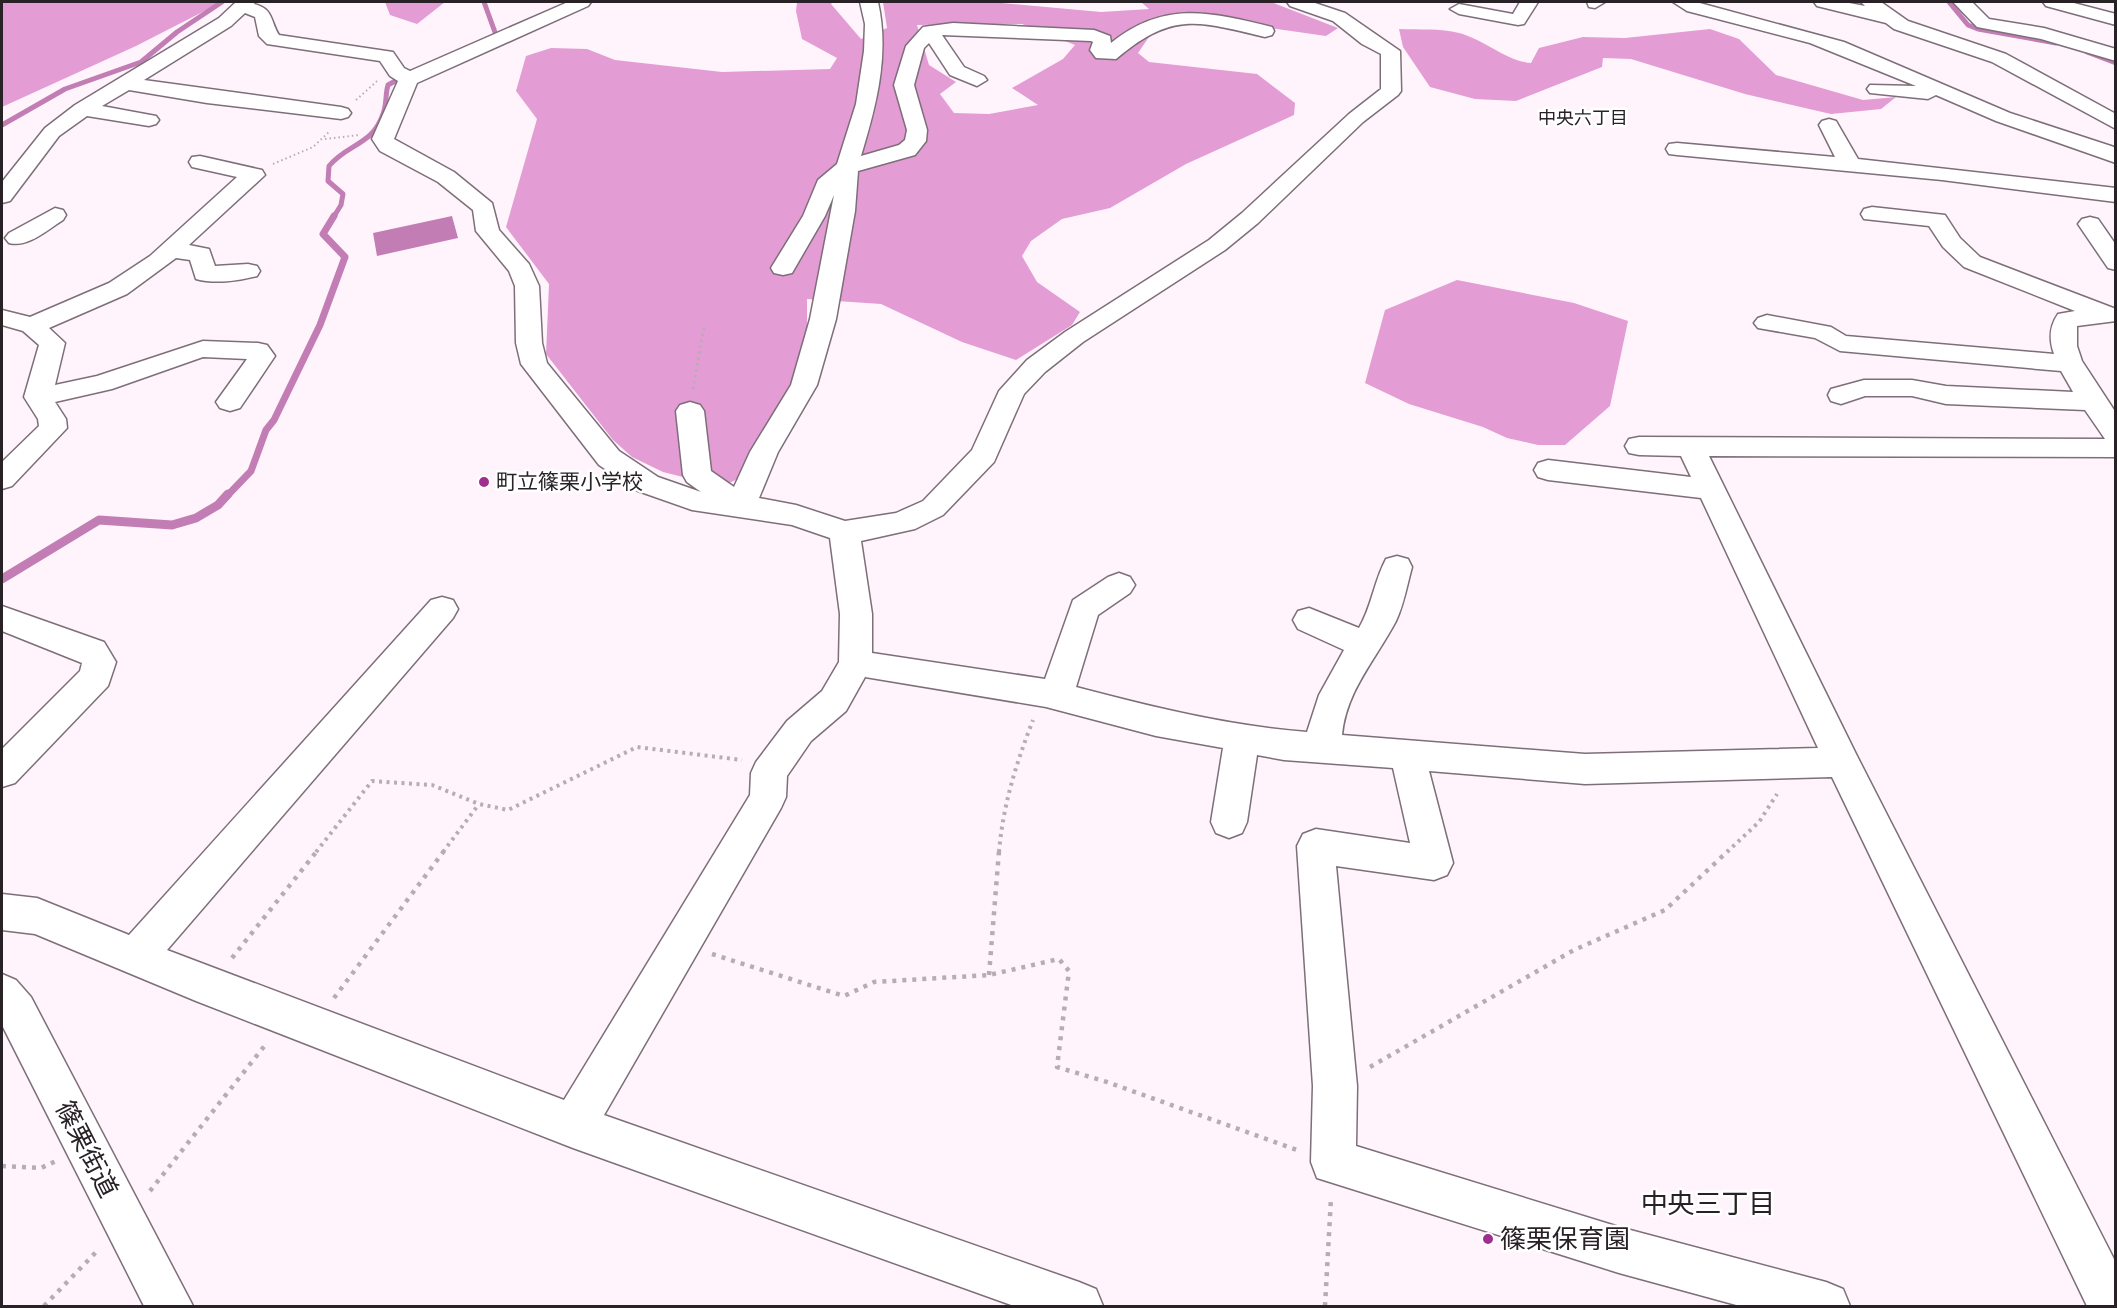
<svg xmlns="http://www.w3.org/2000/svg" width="2117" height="1308" font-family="'Titillium Web','Noto Sans JP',sans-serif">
  <rect width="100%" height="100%" fill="#fff4fc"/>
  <path fill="#e39cd4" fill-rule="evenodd" d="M2,2H222L136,46L2,107Z
    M385,2H445L417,24L390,15Z
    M797,2H833L831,4L861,39L887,28L883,2H991L1101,12L1149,9L1141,2H1271L1338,28L1326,36L1199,18L1153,31L1138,53L1149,62L1257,74L1295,103L1294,115L1186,164L1110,208L1062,219L1031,241L1022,256L1037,282L1080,312L1072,325L1016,360L962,342L881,304L807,299V328L787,401L747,475L729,483L695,480L663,472L632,457L613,440L546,354L549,284L506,227L537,119L516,91L526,56L551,48L587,49L615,60L722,72L830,69L837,58L802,39L796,11ZM1022,24L1075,45L1063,59L1012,88L1038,105L989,114L954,113L940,94L956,82L929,65L917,25Z
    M1399,29C1418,30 1441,28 1459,33C1485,40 1506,61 1531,63L1539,48L1583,37L1625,38L1710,29L1739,39L1776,75L1863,100L1896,97L1881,109L1831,114L1745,94L1631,59L1603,58L1602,67L1516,101L1475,99L1430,87L1403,47Z
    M1457,280L1574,303L1628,321L1610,406L1565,445H1538L1507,438L1483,427L1409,404L1365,383L1385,310Z"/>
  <path fill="#c27eb4" d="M452,216L458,238L377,256L373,233Z"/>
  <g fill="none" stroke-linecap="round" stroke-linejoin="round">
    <path stroke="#c27eb4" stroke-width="5" d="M484,2L496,35L487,39
      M1949,2L1968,25L1978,29L2056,43
      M2087,52L2116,63
      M2,125L65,89L141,62L177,32L222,2
      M333,218L341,205L343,194L328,181L329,166C348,143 372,146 383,114C387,104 385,95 388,85L406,75"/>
    <path stroke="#c27eb4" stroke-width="7" d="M227,496L251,471L266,430L274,420L320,325L345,257L323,234L334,216"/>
    <path stroke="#c27eb4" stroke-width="9" d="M2,579L99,520L172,525L196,518L218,505L228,494"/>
    <defs>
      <path id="minor" d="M236,2H255L254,4C274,9 270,21 279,35L393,52L404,68L410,71L568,2H591L588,6L417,83L394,139L454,172L492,203L499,230L529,264L539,286L542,343L547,363L619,451L658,477L701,492L687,482L683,475L676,411L680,405L690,402L700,405L704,411L711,471L734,487L750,452L791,385L810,319L834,195L825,216L792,273L783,275L774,273L771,268L803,216L818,180L837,164L856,104L864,51L865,24L860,2H878C890,55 876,106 861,156L899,145L905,140L907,130L894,85L906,46L923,27L953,23L1094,30L1110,36L1111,43C1164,0 1211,12 1272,27L1274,31L1272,35L1265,37C1197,21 1173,11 1116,59L1096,58L1090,50L1093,42L1091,41L942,35L964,67L984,76L987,80L977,86L950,75L929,43L924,48L914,85L927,130L926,141L915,155L858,171L855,211L836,319L817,385L778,452L759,498L796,505L845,521L896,513L923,501L972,450L999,391L1027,360L1065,332L1209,240L1242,213L1349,114L1381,89V54L1362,44L1333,21L1290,6L1287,2H1312L1345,13L1400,51L1401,91L1398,95L1363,122L1258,223L1225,250L1083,342L1045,372L1024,394L994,462L943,515L915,529L861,541L872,614V653L1045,679L1073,600L1108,577L1119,573L1130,577L1135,585L1130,593L1098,615L1076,687C1152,707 1229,726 1307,732L1319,695L1344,650L1298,629L1293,620L1298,611L1309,608L1359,628C1372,606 1374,581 1386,559L1397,556L1408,559L1412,567C1407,585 1404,604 1396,621C1376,659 1346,691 1342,735L1585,754L1818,748L1701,498L1548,480L1538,477L1534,470L1538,463L1548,460L1691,477L1681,456L1639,455L1629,453L1625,446L1629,439L1639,437L2105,439L2085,410L1946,404L1912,396H1865L1841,404L1831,401L1828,395L1831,389L1864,380H1912L1946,386L2073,392L2061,371L1840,351L1815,338L1758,328L1754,323L1758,318L1767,315L1831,327L1846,336L2054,354C2049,340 2049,327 2058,314L2075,311L1964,267L1943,247L1929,226L1864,219L1861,214L1864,209L1872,207L1945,215L1960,238L1980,257L2116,309V321L2077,326V346L2082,361L2116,413V457L1709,456L1856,754L2116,1263V1306H2087L1832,777L1585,784L1429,771L1453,863L1447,875L1434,880L1336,866L1357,1086L1356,1146L1619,1227L1826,1282L1843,1289L1850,1306H1740L1619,1273L1317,1178L1311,1162L1313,1086L1297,846L1303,834L1316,829L1410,843L1393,768L1284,760L1257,755L1247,822L1242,833L1229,838L1216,833L1211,822L1223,748L1156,736L1046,707L865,677L846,711L811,741L787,776L786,797L781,808L604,1115L1079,1282L1096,1289L1103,1306H1014L573,1148L196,1001L35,934L2,930V894L37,898L129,935L431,600L442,597L453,600L458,609L453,618L167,950L564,1100L750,795L751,773L756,762L787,721L822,691L839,662L840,614L830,538L792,525L692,510L638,491L599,465L521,364L516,343L515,286L509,271L476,231L473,210L438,182L380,151L372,139L398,81L390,76L380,61L267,44L259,36L255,17L245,13L231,26L144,80L341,107L348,109L351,113L348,117L341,119L207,103L129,90L102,106L156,116L159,120L156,124L149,126L87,116L59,136L10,201L2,203V182L45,128L75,105L219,18Z
        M1520,2H1538L1524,24L1518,25L1459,14L1450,9L1459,4L1513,14Z
        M1587,2H1605L1595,8L1589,7Z
        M1673,2H1696L1844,42L2010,113L2111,146L2116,148V163L1996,121L1936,95L1928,99L1870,93L1867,89L1870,85L1916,86L1810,43L1687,11Z
        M1814,2H1844L1865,6L1861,2H1881L1908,21L2006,54L2116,114V129L1992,62L1894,29L1886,23L1817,6Z
        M1953,2H1972L1989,19L2044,28L2116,49V61L2041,39L1977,27Z
        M2043,2H2070L2116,14V25L2046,6Z
        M1829,119L1836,121L1858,159L2116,188V202L1942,180L1677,155L1669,154L1666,149L1669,144L1677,143L1835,157L1819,125L1822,121Z
        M200,156L262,170L265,175L189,245L209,249L215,266L248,264L257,266L260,271L257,276C239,281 214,284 196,279L190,260L176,258L127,294L49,328L65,343L55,385L97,376L203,341L258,343L267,345L275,356L240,408L230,411L220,408L216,402L247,359L203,357L112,389L55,402L66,419L67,428L12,486L2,489V462L39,426L38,419L24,397L39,345L23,331L2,325V310L30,317L109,283L150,256L237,177L192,167L189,162L192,157Z
        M55,208L63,210L66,215L63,220C47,230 28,248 9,243L5,238L9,233Z
        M2090,217L2098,219L2116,245V270L2108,268L2078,224L2082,219Z
        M2,606L104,642L116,662L108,686L15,783L2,787V749L80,671L82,663L2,631Z"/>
      <path id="major" d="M2,974L16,980L31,997L193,1306H144L2,1025Z"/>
    </defs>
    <use href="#minor" stroke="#7d6e79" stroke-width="3"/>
    <use href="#major" stroke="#7d6e79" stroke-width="3"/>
    <path stroke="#b6adb4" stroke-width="2" stroke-dasharray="1.5 3" stroke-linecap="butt" d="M356,100L377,81
      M325,139L359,135
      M273,164L313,147L330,131"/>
    <path stroke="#b6adb4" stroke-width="3" stroke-dasharray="2 4" stroke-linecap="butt" d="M693,389L704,327"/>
    <path stroke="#b6adb4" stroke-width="4" stroke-dasharray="3 4.5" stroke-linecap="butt" d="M316,852L372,781L432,785L479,804L508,810L637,747L742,760
      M443,852L479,804
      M999,852C1003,805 1016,764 1033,720
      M1727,852L1759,822L1777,794"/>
    <path stroke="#b6adb4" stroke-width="4.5" stroke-dasharray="4 6" stroke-linecap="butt" d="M712,954L844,996L874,982L989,975L1059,959L1069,971L1057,1067L1107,1082L1297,1150
      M232,958L317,851
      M989,975L999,851
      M334,998L444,851
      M1370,1067L1574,950L1665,910L1728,851
      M2,1166L41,1168L56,1161
      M150,1191L266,1044
      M44,1306L99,1249
      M1325,1306L1331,1198"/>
    <use href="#minor" fill="#fff" fill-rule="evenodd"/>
    <use href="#major" fill="#fff" fill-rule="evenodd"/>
  </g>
  <g fill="#9e2f8e" stroke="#fff" stroke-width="2">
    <circle cx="484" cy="482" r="6"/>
    <circle cx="1488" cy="1239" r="6"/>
  </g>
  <g text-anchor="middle" stroke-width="5" stroke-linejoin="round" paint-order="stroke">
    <g font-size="18" fill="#282227" stroke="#fff">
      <text x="1583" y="124">中央六丁目</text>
    </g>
    <g font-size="21" fill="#282227" stroke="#fff" text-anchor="start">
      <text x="496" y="489">町立篠栗小学校</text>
    </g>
    <g font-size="26" fill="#282227" stroke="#fff">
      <text transform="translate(87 1149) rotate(63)" y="9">篠栗街道</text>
    </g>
    <g font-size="26" fill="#282227" stroke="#fff" text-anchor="start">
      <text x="1500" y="1248">篠栗保育園</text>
    </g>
    <g font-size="27" fill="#282227" stroke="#fff">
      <text x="1708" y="1213">中央三丁目</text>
    </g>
  </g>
  <rect width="2117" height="1308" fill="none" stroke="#282227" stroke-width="6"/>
</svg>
